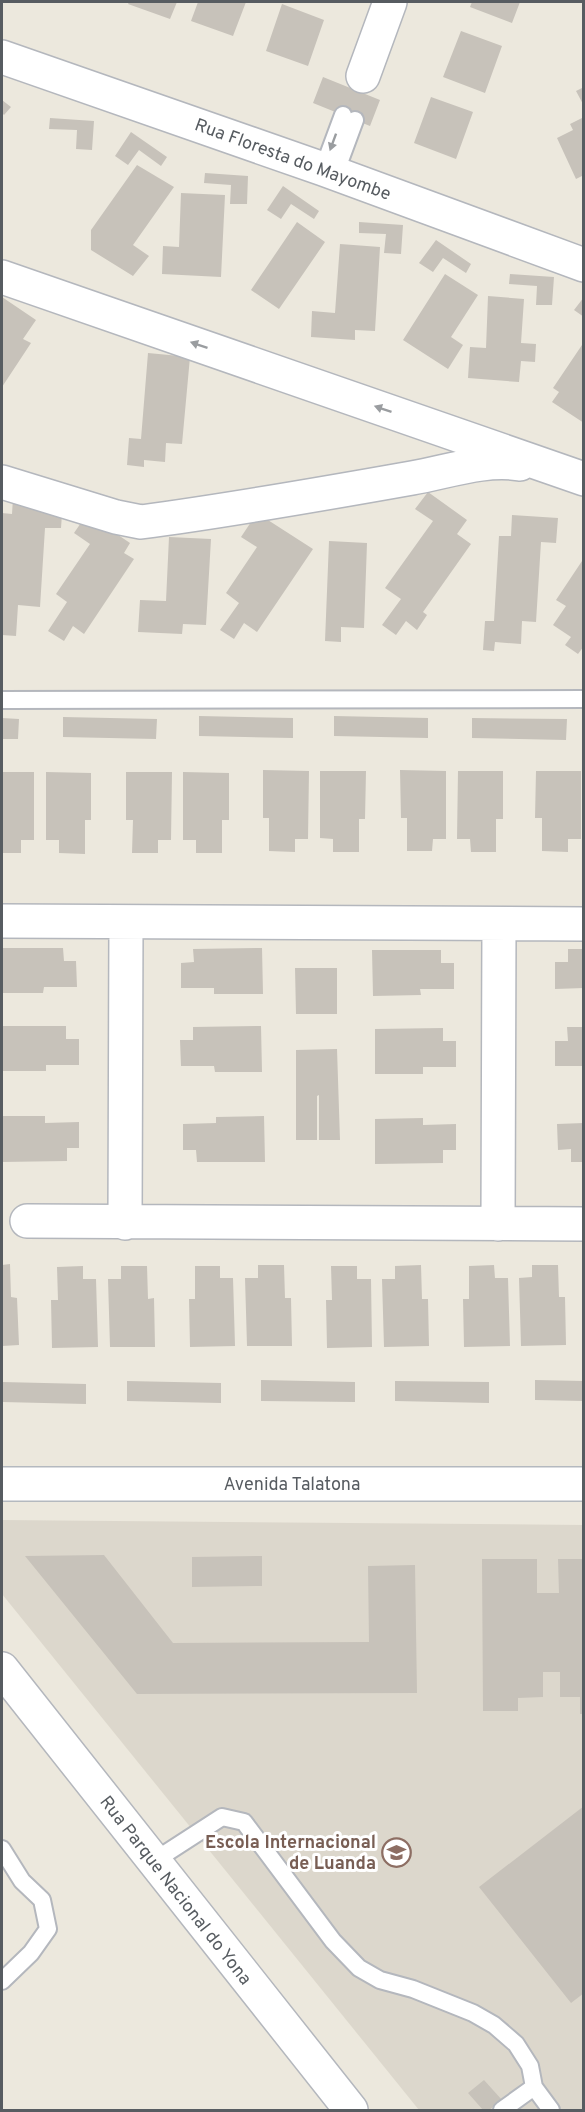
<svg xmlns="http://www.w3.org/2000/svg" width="585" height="2112" font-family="Overpass,sans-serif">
  <rect width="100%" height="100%" fill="#ece8dd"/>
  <path fill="#dcd7cc" d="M2,1520L583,1525V2110H419L2,1594Z"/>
  <path fill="#c7c2ba" d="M129,2H177L170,19L128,4Z
    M198,2H246L233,36L191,21Z
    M472,2H520L512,23L470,7Z
    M282,4L324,20L308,66L266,51Z
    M461,31L502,46L485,93L443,77Z
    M323,77L380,100L370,126L313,103Z
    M584,87V106L576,91Z
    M431,97L473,112L456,159L414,143Z
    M2,100L11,107L4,115L2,113Z
    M584,117V175L576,179L557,138L573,130L570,124Z
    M50,118L94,121L92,150L76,149L77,130L49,129Z
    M131,132L167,157L161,166L139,150L128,165L115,156Z
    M137,165L174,187L133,245L149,256L133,276L91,250V230Z
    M205,173L248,176L247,204H230L231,185L204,183Z
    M283,186L319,211L314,219L291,204L281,219L267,210Z
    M181,193L225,195L221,277L162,274L163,246L179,247Z
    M297,222L325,242L279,309L251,290Z
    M359,222L403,225L401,254L384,253L386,234L359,233Z
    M436,240L471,264L466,273L443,258L433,272L419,263Z
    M340,244L380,247L375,331L355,330V340L311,337L312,311L335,313Z
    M445,274L478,295L451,337L463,345L448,369L403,340Z
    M510,274L554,277L552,305H536L537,286L509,284Z
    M488,296L524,299L521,343L536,344L535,362L521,361L519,382L468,378L470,347L486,348Z
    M2,297L36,320L23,339L31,343L2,387Z
    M584,297V317L574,310Z
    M584,342V423L552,402L559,392L553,388Z
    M148,353L190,357L182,444L166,443L165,462L144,460V467L127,465L129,438L141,439Z
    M428,492L467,520L457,534L471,544L423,612L427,615L417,630L406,621L396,635L382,625L401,599L385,588L433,521L415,509Z
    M13,498L63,501L61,528H45L40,607L18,605L16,636L2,635V513L12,514Z
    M257,513L313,549L257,632L244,623L234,639L220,630L239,603L226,593L257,547L241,537Z
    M87,514L130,543L124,553L134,559L84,634L73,626L64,641L48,631L67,602L56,594L90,544L74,533Z
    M512,515L558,518L556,543L541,542L536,622L522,621L521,644L495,642L494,651L483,650L485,621H494L499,536H511Z
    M169,537L211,539L206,625L183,624L182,634L138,632L140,600L166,601Z
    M329,541L367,543L364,628L341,627V642L325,641Z
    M584,558V646L578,654L565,645L571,637L553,625L566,606L556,600Z
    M199,716L293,718V738L199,736Z
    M334,716L428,718V738L334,736Z
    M63,717L157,719L156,739L63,737Z
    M2,718L19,719L18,739H2Z
    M472,718L567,719L566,740L472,738Z
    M263,770L309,771L308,839H295V852L269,851V818H263Z
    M400,770L446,771V839H433L432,851H407V818H401Z
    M320,771H366L365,819H359V852H333V839L320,838Z
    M458,771H503V819H496V852H471L470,839H457Z
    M536,771H581V839H568V852L542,851V818H535Z
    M2,772H34V840H21V853H2Z
    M46,772L91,773V820H85V854L59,853V840H46Z
    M126,772H172L171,840H158V853H132L133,820H126Z
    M183,772L229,773V820H222V853H196V840H183Z
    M2,948H63L64,961H76L77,987H44L43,993H2Z
    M262,948L263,994H214V988H181V963L194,962L193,949Z
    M568,949H584V988L555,989V962H568Z
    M372,950H441V963H454V989H420L421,995L373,996Z
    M295,968H337V1014H296Z
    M2,1026H66V1039H79V1065H46V1071H2Z
    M261,1026L262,1072H215L214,1066H181L180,1040H193V1027Z
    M567,1027H584V1066H555V1041H568Z
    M443,1028V1041H456V1067H423V1074H375V1029Z
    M337,1049L340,1140H319V1095L317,1096V1140H296V1050Z
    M2,1116H45V1123L79,1122V1148H67V1161L2,1162Z
    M264,1116L265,1162H197L196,1150H183V1124L216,1123V1117Z
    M423,1118V1125L456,1124V1150H443V1163L375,1164V1119Z
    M584,1123V1162H571V1149L558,1150L557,1124Z
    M10,1264L11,1297L17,1298L19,1345L2,1346V1265Z
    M258,1265H284L285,1298H291L292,1346H247L245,1278H258Z
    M421,1265L422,1299H428L429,1346L384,1347L382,1279H395V1266Z
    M494,1265L495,1278H508L510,1346L464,1347L463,1299H469V1266Z
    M532,1265H558L559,1297H565L566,1345L521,1346L519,1278L532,1277Z
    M83,1266V1279H96L98,1347L52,1348L51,1300H58L57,1267Z
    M121,1266H147L148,1299L154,1298L155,1347H110L108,1279H121Z
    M195,1266H220V1278H233L235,1346L190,1347L189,1299H195Z
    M331,1266H357V1279H371L372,1347L327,1348L326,1300H332Z
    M261,1380L355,1382V1402L261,1401Z
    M535,1380L584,1381V1401L535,1400Z
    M127,1381L221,1383V1403L127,1401Z
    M395,1381L489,1382V1403L395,1401Z
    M2,1382L86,1384V1404L2,1402Z
    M104,1555L173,1643L369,1642L368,1566L415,1565L417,1693L137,1694L25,1556Z
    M262,1556V1586L192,1587V1557Z
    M482,1559H537V1593H559L558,1559H584V1714H580V1697H560V1672H543V1697L518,1698V1711H483Z
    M584,1806V1993L571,2003L479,1887Z
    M484,2080L502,2100L489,2110H483L468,2093Z"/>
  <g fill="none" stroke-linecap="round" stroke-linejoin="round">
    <defs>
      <path id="service" d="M323,169L343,115
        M335,174L355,120
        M2,700L584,699
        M2,1849L22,1881L42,1900L48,1929L31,1953L2,1981
        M154,1861L222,1817L244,1822L333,1941L359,1968L380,1980L413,1989L473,2013L494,2025L516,2044L530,2066L534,2087L551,2110
        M502,2110L534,2087"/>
      <path id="minor" d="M363,76L390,2
        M2,277L584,479
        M2,482L116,517L141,522C232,510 322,494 412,478C447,472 485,458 520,464
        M2,921L584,924
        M27,1221L584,1224
        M125,1223L126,922
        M498,1224L499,924"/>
      <path id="tertiary" d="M2,57L323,169L584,265
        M2,1669L351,2110"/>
      <path id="secondary" d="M2,1484H584"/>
    </defs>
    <use href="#service" stroke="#b4b7bd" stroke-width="20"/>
    <use href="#minor" stroke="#b4b7bd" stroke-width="36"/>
    <use href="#tertiary" stroke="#b4b7bd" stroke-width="36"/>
    <use href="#secondary" stroke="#b4b9bf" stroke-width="36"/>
    <use href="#service" stroke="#fff" stroke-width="16"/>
    <use href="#minor" stroke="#fff" stroke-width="33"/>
    <use href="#tertiary" stroke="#fff" stroke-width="33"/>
    <use href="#secondary" stroke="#fff" stroke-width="33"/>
  </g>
  <defs><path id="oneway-solid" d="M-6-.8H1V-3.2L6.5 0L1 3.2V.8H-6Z" transform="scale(1.5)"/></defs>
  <g fill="#9a9da0">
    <use href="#oneway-solid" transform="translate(333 142) rotate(110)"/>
    <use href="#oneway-solid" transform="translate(199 345) rotate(-161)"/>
    <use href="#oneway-solid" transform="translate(383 409) rotate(-161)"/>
  </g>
  <defs>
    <symbol id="school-ring" viewBox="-11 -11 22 22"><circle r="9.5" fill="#fff" stroke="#8d6e63" stroke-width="1.5"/><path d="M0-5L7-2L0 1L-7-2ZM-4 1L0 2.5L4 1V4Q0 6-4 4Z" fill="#8d6e63"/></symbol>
  </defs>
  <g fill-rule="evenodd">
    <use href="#school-ring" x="380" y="1836" width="33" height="33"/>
  </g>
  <g text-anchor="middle" stroke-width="6" stroke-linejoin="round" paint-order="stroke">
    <g font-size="18" fill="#575c61" stroke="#fff">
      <text transform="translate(293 159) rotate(20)" y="6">Rua Floresta do Mayombe</text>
      <text x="292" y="1490">Avenida Talatona</text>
      <text transform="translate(176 1890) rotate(52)" y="6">Rua Parque Nacional do Yona</text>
    </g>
    <g font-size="18" font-weight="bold" fill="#785e54" stroke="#fff" text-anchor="end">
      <text x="376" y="1848">Escola Internacional<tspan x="376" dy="21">de Luanda</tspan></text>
    </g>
  </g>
  <rect width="585" height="2112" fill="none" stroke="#575c61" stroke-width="6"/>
</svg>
